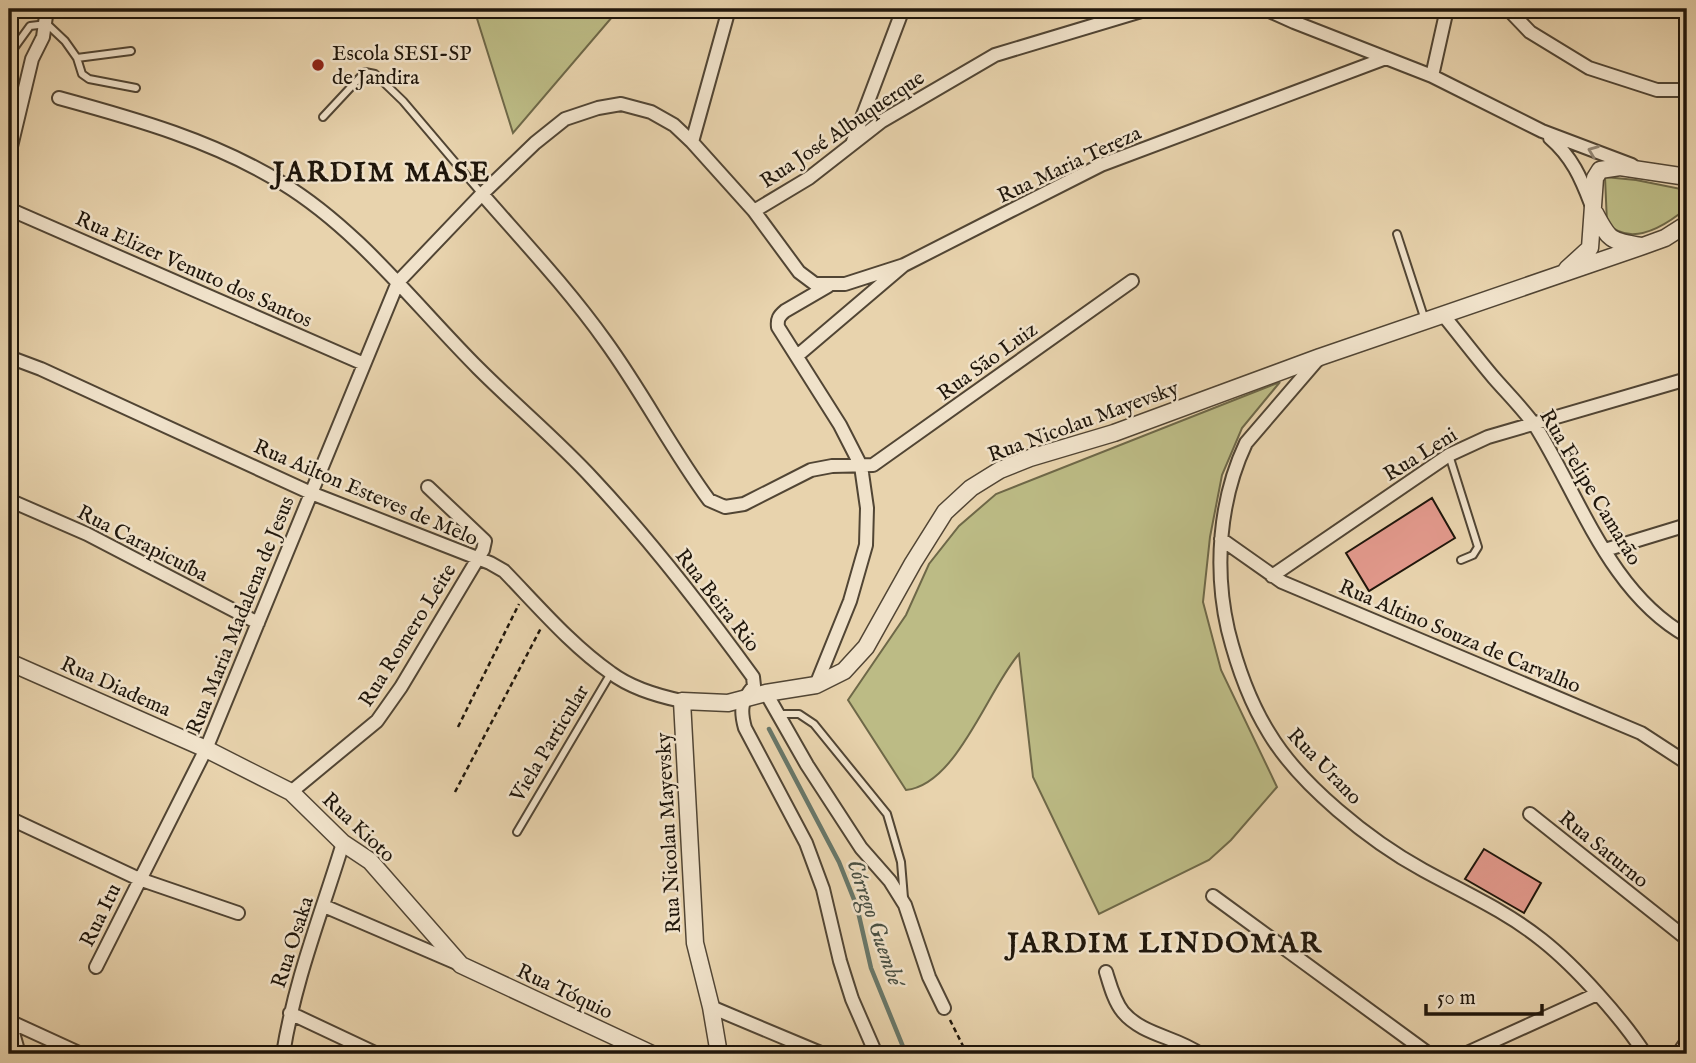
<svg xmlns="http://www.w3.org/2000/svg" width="1696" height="1063" font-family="'IM FELL English',serif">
  <rect width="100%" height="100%" fill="#e8d3ad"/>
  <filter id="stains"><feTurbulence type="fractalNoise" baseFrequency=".00286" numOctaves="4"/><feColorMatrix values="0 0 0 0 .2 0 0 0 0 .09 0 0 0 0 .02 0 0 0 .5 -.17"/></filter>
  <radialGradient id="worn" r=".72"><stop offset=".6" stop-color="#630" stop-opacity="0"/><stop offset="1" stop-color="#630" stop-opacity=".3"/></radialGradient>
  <path fill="#bcbb85" stroke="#6e6848" stroke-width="2" d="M474,9H619L513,133Z
    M1605,177L1636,180L1686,190L1687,208C1665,226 1631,248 1607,223Z
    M1280,382L1242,428L1222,475L1210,537L1203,602L1221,670L1277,787L1231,840L1209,860L1099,914L1033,777L1019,654C988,689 957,785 906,790L848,700L906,615L929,564L959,526L996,494Z"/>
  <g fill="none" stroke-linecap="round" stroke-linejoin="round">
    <path stroke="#687769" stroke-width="4.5" d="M769,729L839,862L857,907L871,968L906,1054"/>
  </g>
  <path fill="#e2998c" stroke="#1f160b" stroke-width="2" d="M1432,498L1455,538L1369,591L1346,553Z
    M1484,849L1541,883L1524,913L1465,879Z"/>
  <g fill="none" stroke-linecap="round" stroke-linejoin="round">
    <defs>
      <path id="service" d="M9,55L30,26L47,24L65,41L77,58L82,74L89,79L136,88
        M77,58L131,51
        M9,100L20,105
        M323,117L365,72L375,74L403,101L482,194
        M1397,234L1425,320
        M1449,455L1478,547L1473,555L1461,560
        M779,714H799L814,724L887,814L901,862L904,898
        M517,832L611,673"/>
      <path id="minor" d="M1265,9L1294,22L1432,76L1542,131L1632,165
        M1508,9L1530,32L1589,68L1657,90H1687
        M1432,76L1447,9
        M59,98C136,119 214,141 282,183C359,230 415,305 478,368C516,406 557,440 593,479C651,541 703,608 753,677L754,686C741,701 740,710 745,728L806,843L823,889L840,961L852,999L876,1054
        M1550,138C1572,157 1581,178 1591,204
        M692,142L729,9
        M852,144L903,9
        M9,155L32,59L43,37L47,9
        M482,194C524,242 569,290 606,342C643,393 672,450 709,500L725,507L744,504L811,470L832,466L873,465L1132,281
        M9,209L364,364
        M754,211L809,178L882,121L995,55L1148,9
        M1444,316C1461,337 1477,358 1494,378C1508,394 1524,410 1536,427C1580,498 1610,593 1687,636
        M797,356L904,265L1010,211L1101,165L1386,58
        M9,357L41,369L311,493L490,563L504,571C538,606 571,645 611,673C631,688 658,696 682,701
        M1319,358L1246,443C1219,500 1214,569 1228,630C1237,666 1249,701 1269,733C1300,785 1370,841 1423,870C1463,892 1506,911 1542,940C1575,966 1622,1018 1645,1054
        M9,500L87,534L258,623
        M1221,539L1282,582L1641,733L1687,763
        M1605,550L1687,525
        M1272,576L1449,455L1488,437L1687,379
        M816,685L850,601L866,545L867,508L861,466L840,425L778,327C777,319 779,316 785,311L828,286
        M766,693L807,765L861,848L890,881L905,905L929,977L944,1008
        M291,792L377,721L401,687L483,550L485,541L428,487
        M1530,814L1687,939
        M9,818L139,879L238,913
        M1213,896L1429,1054
        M324,906L459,964
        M96,967L206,749L398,282L482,194L535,143L565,119L598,108L621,104L651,112L674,125L692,142L754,211L799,272L815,284H845L904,265
        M1106,972C1110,985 1114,1001 1123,1012C1142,1035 1177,1037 1200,1054
        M711,1007L823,1054
        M290,1013L377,1054
        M9,1019L19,1054
        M9,1021L81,1054
        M283,1054C295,979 321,915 343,843
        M1465,1054L1597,994
        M1678,1054L1687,1041"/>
      <path id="tertiary" d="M1595,213C1609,240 1610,241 1641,246
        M1567,269L1590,248L1595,178L1600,170L1620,167L1687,177
        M9,662L206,749L291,792L343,843L370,861L461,965L652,1054
        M719,1054L711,1007L695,943L682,701L728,703L766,693L816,685L844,671L866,647L913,563L945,512L971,488L1000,470L1030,458L1114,433L1320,357L1643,246L1665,238L1687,224"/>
    </defs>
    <use href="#service" stroke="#514534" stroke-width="10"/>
    <use href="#minor" stroke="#514534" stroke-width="16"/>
    <use href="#tertiary" stroke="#514534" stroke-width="19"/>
    <path stroke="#1f160b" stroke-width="2.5" stroke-dasharray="5 3.5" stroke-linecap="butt" d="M458,727L519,604
      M455,792L541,628
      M950,1020L967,1054"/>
    <use href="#service" stroke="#f0e2ca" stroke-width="6"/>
    <use href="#minor" stroke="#f0e2ca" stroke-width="12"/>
    <use href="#tertiary" stroke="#f0e2ca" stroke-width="16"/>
  </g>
  <defs><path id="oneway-chevron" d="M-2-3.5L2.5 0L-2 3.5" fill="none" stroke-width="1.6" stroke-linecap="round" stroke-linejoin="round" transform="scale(1.75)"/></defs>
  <use stroke="#928674" href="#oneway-chevron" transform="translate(1593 151) rotate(-159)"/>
  <circle fill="#8f2418" stroke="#f0e2ca" stroke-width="2.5" cx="318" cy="65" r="7"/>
  <g text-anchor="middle" stroke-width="5" stroke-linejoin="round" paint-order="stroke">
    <g font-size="21" fill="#1f160b" stroke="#f0e2ca" text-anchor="start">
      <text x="332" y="60">Escola SESI-SP<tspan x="332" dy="24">de Jandira</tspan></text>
    </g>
    <g font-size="21" fill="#1f160b" stroke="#f0e2ca">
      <text transform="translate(842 129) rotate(-34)" y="7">Rua José Albuquerque</text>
      <text transform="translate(1069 164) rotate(-25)" y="7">Rua Maria Tereza</text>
      <text transform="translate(194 269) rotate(24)" y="7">Rua Elizer Venuto dos Santos</text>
      <text transform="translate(987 361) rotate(-36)" y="7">Rua São Luiz</text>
      <text transform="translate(1083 421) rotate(-20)" y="7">Rua Nicolau Mayevsky</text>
      <text transform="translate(1420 454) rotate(-32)" y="7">Rua Leni</text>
      <text transform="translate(1591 487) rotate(59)" y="7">Rua Felipe Camarão</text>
      <text transform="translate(366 492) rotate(23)" y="7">Rua Ailton Esteves de Melo</text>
      <text transform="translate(143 543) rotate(27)" y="7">Rua Carapicuíba</text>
      <text transform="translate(718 600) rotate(52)" y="7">Rua Beira Rio</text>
      <text transform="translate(240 615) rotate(-68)" y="7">Rua Maria Madalena de Jesus</text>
      <text transform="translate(407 635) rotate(-58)" y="7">Rua Romero Leite</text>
      <text transform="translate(1460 636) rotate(23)" y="7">Rua Altino Souza de Carvalho</text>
      <text transform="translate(116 686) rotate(24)" y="7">Rua Diadema</text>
      <text transform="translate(549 743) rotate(-59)" y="7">Viela Particular</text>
      <text transform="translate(1325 766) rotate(46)" y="7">Rua Urano</text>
      <text transform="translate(359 827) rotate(43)" y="7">Rua Kioto</text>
      <text transform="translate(668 833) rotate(-93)" y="7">Rua Nicolau Mayevsky</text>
      <text transform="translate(1604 849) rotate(39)" y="7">Rua Saturno</text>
      <text transform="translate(100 915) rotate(-64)" y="7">Rua Itu</text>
      <text transform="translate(292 942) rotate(-72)" y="7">Rua Osaka</text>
      <text transform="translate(565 991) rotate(25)" y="7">Rua Tóquio</text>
    </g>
    <g font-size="23" font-style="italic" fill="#494f42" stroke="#f0e2ca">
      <text transform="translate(876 922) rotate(71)" y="8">Córrego Guembé</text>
    </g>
    <g font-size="28" font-weight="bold" letter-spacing="2" fill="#1f160b" stroke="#f0e2ca">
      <text x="382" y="181">JARDIM MASE</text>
      <text x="1165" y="952">JARDIM LINDOMAR</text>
    </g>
  </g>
  <rect width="1696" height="1063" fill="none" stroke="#e8d3ad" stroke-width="35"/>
  <rect x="10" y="10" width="1675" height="1042" fill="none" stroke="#1f160b" stroke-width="3.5"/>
  <rect x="18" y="18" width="1661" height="1028" fill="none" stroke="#1f160b" stroke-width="2"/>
  <path d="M1426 1004v10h116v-10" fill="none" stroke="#1f160b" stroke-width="3.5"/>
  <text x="1437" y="1004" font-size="21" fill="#1f160b" stroke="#f0e2ca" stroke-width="5" paint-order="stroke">50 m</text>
  <rect width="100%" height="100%" filter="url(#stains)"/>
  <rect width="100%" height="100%" fill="url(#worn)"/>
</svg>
